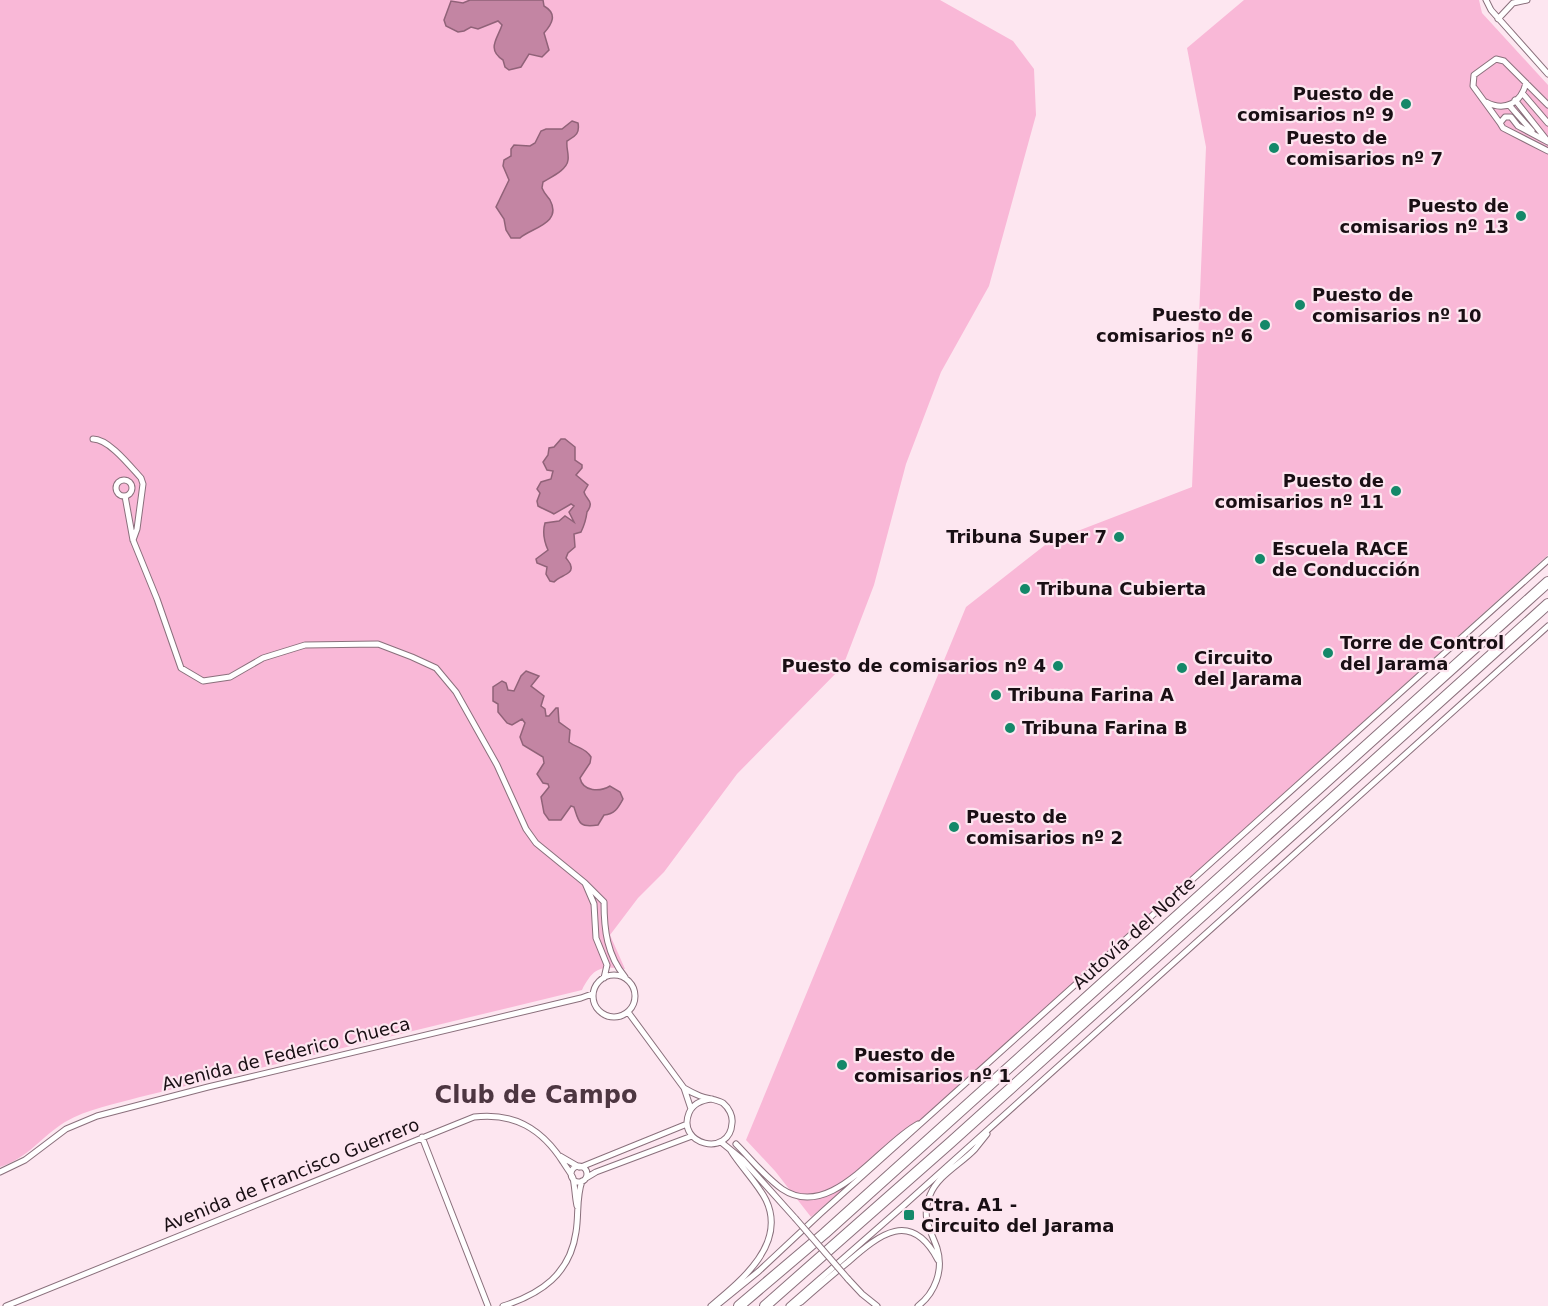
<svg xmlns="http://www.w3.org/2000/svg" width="1548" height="1306" font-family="'DejaVu Sans',sans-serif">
  <rect width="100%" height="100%" fill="#fde6f0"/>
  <path fill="#f9b8d7" d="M0,0H940L1013,41L1034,69L1036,115L989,286L941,372L906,464L874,585L843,666L737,774L664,872L638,898L610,935L625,969C600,966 594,967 582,990L140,1097C116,1104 87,1109 65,1122C42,1136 27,1159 0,1167Z
    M1244,0H1479L1482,13L1548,85V555L868,1168L811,1217L775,1171L746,1140L966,607L1049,542L1192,487L1206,147L1187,48Z"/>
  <path fill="#c385a3" stroke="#906278" stroke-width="1.5" d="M470,0H543L544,6C558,14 552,24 544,33L549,50L542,57L529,54L521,67L509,70L505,67L503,60C486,49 498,38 502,25L498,21L478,29L471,27L464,31L458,32L446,26L444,20L451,1L463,3Z
    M572,121L578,123C580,134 575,136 567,141C566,148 569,153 568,160C567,170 551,177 543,182L542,188C544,193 547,196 550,200C563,224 530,228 520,238H511L506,230L504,219L496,207L509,180L503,166L504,160L511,156V149L514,145L530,146L535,143L541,131L546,129H562Z
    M561,439H565L575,447V460L582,465V468L576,475L588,485L584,492C586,500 595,501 587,512C586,520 585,524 581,532L574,534L575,547L568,553L566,558C568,561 571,563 571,567C573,574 559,576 554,582L550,581L546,574L547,567L537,563L536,559L548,550C544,541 542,533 545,523L559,521L565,516L574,522L569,512L574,506L571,504L554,514C549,511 543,509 538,506L537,501L540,493L537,489L541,482L551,479L553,471L547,470L543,462L548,455L549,448L554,447Z
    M526,671L539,676L531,686L544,696L541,706L545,709L546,716H549L556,708H558L559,722L570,730L569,742C576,748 585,747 591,757L590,763L580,778C583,792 600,792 610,786L620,792L623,799C618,808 615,814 604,815L598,825C579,828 579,823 574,807L571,806L561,820H549L544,813L541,797L549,787L548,784L543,783L537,774L544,763L543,757L523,745L520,737L525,723L522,719L512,725L507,723L498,712V704L493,701V687L502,681L506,683L508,690L514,691L521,676Z"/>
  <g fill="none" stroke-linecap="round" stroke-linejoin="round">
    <defs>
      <path id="street" d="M1486,0L1491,10L1548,74
        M1498,19L1513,3L1527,0
        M1523,94L1548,123
        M1515,100L1546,139
        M1486,102C1505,112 1521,103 1526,83
        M1509,105L1532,131
        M1500,123L1473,86L1474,75L1496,59L1504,61L1548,105
        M1548,142L1518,126L1511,117H1505L1500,123L1503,128L1548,151
        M93,439C109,439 130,466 141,478L143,484L137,529L133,540
        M116 488a8 8 0 1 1 16 0a8 8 0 1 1-16 0Z
        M125,496L133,540L157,599L181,668L203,681L230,677L263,658L305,645L378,644L412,657L436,668L456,692L497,765L526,829L536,843L585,883
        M593 996a21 21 0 1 1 42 0a21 21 0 1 1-42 0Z
        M604,978L607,965L596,938L594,904L585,883L604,902C604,930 607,955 625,977
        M628,1012L684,1088L691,1109
        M684,1088C689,1091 695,1094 700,1096C708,1099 716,1099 723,1103C729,1108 733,1116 732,1123C730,1158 676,1145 689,1113C693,1103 702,1100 712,1099
        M422,1137L488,1306
        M721,1142L743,1160L795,1218
        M736,1144C751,1159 765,1177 782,1189C831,1222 879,1145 918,1124
        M560,1156L579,1167
        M571 1174a8 8 0 1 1 16 0a8 8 0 1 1-16 0Z
        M581,1167L687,1124
        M0,1172L25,1160L66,1129L97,1116L208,1087L581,998L592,994
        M586,1178L596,1172L692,1136
        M848,1279L862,1294L877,1306
        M6,1306L474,1117C514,1112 542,1129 563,1162C566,1167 571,1173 573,1178C575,1187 575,1197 577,1206
        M503,1306C541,1294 570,1274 576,1232C579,1214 576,1198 582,1181
        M711,1306C741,1281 787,1244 766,1200C758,1184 741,1167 731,1151
        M716,1306L759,1271L821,1213L1548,560
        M789,1306L902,1207L1548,626
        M794,1306L801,1302C817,1288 832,1275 848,1262C880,1234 911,1209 938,1260
        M918,1306C935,1293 944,1270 937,1248C930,1228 921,1218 930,1195C938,1175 961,1164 975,1149C979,1144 983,1139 987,1134"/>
      <path id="highway" d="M739,1306L825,1233L1548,582
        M765,1306L950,1143L1548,604"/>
    </defs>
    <use href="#street" stroke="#8a707c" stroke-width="7"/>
    <use href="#highway" stroke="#8a707c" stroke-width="12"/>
    <use href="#street" stroke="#fff" stroke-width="5"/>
    <use href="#highway" stroke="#fff" stroke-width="10"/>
    <defs>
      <path id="street-bridge" d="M795,1218L848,1279"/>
    </defs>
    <use href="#street-bridge" stroke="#8a707c" stroke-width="7" stroke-linecap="butt"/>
    <use href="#street-bridge" stroke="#fff" stroke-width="5"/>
  </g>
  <g fill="#148869" stroke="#fde6f0" stroke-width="2">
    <circle cx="1406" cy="104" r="6"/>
    <circle cx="1274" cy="148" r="6"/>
    <circle cx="1521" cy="216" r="6"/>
    <circle cx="1300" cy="305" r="6"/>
    <circle cx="1265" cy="325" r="6"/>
    <circle cx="1396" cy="491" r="6"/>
    <circle cx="1119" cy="537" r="6"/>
    <circle cx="1260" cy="559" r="6"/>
    <circle cx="1025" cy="589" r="6"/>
    <circle cx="1328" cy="653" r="6"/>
    <circle cx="1058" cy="666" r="6"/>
    <circle cx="1182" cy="668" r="6"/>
    <circle cx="996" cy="695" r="6"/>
    <circle cx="1010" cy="728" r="6"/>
    <circle cx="954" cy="827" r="6"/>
    <circle cx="842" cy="1065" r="6"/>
    <rect x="903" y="1209" width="12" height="12" rx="3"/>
  </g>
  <g text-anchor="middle" stroke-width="4.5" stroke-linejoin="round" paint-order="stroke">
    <g font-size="18" font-weight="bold" fill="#190f14" stroke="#fde6f0" text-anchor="start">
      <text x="1394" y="100" text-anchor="end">Puesto de<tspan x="1394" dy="21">comisarios nº 9</tspan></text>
      <text x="1286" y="144">Puesto de<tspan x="1286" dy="21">comisarios nº 7</tspan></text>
      <text x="1509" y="212" text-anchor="end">Puesto de<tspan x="1509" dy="21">comisarios nº 13</tspan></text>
      <text x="1312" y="301">Puesto de<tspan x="1312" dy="21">comisarios nº 10</tspan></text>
      <text x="1253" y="321" text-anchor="end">Puesto de<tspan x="1253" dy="21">comisarios nº 6</tspan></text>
      <text x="1384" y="487" text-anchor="end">Puesto de<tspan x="1384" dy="21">comisarios nº 11</tspan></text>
      <text x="1107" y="543" text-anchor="end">Tribuna Super 7</text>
      <text x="1272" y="555">Escuela RACE<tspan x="1272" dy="21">de Conducción</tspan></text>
      <text x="1037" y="595">Tribuna Cubierta</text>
      <text x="1340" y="649">Torre de Control<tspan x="1340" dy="21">del Jarama</tspan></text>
      <text x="1194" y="664">Circuito<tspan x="1194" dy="21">del Jarama</tspan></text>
      <text x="1046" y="672" text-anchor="end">Puesto de comisarios nº 4</text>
      <text x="1008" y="701">Tribuna Farina A</text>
      <text x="1022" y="734">Tribuna Farina B</text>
      <text x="966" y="823">Puesto de<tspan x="966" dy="21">comisarios nº 2</tspan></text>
      <text x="854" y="1061">Puesto de<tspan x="854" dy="21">comisarios nº 1</tspan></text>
      <text x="921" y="1211">Ctra. A1 -<tspan x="921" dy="21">Circuito del Jarama</tspan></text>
    </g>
    <g font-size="18" fill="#190f14" stroke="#fde6f0">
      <text transform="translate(1134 933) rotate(-42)" y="6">Autovía del Norte</text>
      <text transform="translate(286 1054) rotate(-14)" y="6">Avenida de Federico Chueca</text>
      <text transform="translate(291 1175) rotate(-22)" y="6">Avenida de Francisco Guerrero</text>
    </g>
    <g font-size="24" font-weight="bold" fill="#4d3641" stroke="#fde6f0">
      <text x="536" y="1103">Club de Campo</text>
    </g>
  </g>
</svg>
